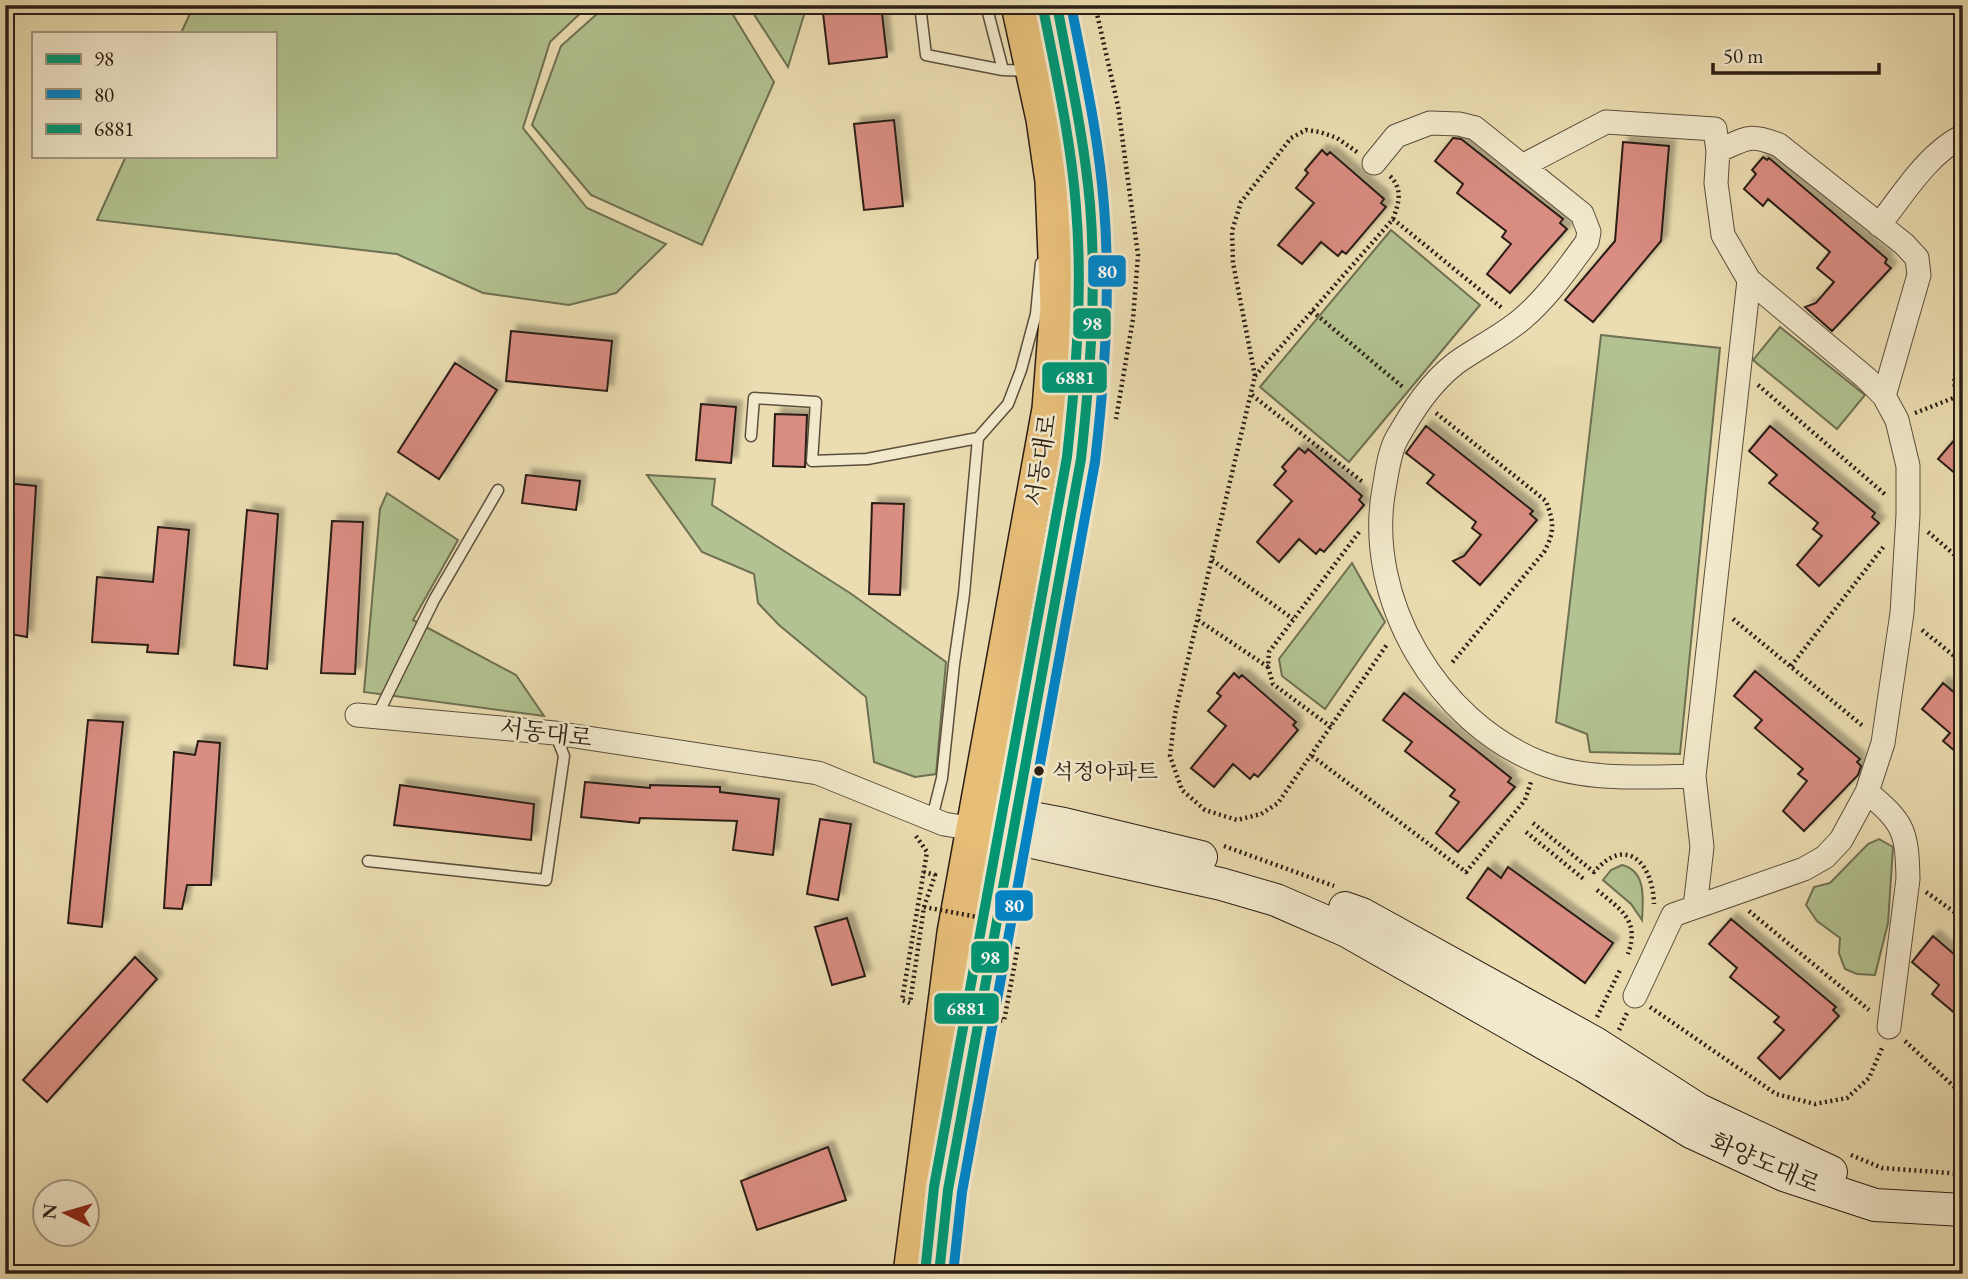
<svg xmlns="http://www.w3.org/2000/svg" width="1968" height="1279" font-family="'EB Garamond','Noto Serif KR',serif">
  <defs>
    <filter id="shadow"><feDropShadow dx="6" dy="-6" stdDeviation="2" flood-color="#0004"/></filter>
  </defs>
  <rect width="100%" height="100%" fill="#ebddb1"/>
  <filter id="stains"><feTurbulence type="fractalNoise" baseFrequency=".00286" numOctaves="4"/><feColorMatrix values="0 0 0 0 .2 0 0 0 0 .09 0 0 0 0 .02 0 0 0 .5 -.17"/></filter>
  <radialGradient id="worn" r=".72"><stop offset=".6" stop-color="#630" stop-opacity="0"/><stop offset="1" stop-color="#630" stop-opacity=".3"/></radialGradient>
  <path fill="#b2c290" stroke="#6e7052" stroke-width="2" d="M194,5H589L550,42L523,128L587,208L666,244L616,293L569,305L483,293L397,254L97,220L126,156H275V33H181Z
    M607,5H727L774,82L702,245L591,195L532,125L561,46Z
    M748,5H807L788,67Z
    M1391,230L1480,305L1349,462L1260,387Z
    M1780,327L1865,395L1837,429L1753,360Z
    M1601,335L1720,348L1680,754L1590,752L1587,734L1556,722Z
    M647,475L715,479L712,505L850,593L946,662L936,774L915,777L874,762L866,697L779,625L758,603L754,574L702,552Z
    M387,493L458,540L413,620L516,675L544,716L364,692L380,509Z
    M1352,563L1385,622L1325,709L1282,676L1279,659Z
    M1879,839L1893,847L1888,923L1875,975L1857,974L1845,969L1839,953L1840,938L1817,921L1806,905L1814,887L1830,883L1868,844Z
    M1622,865C1647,871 1643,900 1642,920L1631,904L1603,880L1611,870Z"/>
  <path fill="#da8d82" stroke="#2b1e15" stroke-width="2" filter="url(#shadow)" d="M840,5H881L887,57L829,64L823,13L840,10Z
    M894,120L903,206L864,210L854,124Z
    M1453,138L1461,139L1563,219L1560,223L1567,229L1510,293L1487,274L1511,244L1502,237L1506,231L1457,193L1463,184L1435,161Z
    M1623,142L1669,146L1661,241L1593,322L1565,300L1615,241Z
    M1322,150L1327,155L1330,152L1384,199L1381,203L1386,207L1346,254L1342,251L1338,256L1321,242L1302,264L1278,245L1314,203L1296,188L1308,173L1305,170Z
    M1763,157L1767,160L1769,158L1887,259L1885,263L1891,268L1832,331L1805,307L1816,303L1834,282L1817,268L1830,252L1768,199L1763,206L1744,189L1756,174L1752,170Z
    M511,331L612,341L607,391L506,381Z
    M455,363L497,390L439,479L398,452Z
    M701,404L736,407L731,463L696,460Z
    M775,414L807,415L805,467L773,466Z
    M1426,426L1533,511L1530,514L1537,520L1480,585L1453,561L1464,556L1481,535L1472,528L1476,522L1427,483L1434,475L1406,453Z
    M1770,426L1875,513L1872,517L1879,523L1819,586L1797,565L1822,536L1813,529L1818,523L1769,483L1777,475L1749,451Z
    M1963,430V480L1938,459Z
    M1299,448L1305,453L1308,449L1362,496L1359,500L1364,505L1324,552L1320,549L1316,554L1299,539L1279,562L1257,542L1292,501L1274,485L1286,471L1282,467Z
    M526,475L580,481L576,510L522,503Z
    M5,483L36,486L27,637L5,633Z
    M872,503L904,504L900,595L869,594Z
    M247,510L278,514L267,669L234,665Z
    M332,521L363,522L355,674L321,673Z
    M158,527L189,530L178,654L147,652L148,645L92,642L97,577L153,582Z
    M1755,671L1860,759L1857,762L1861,766L1858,775L1804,831L1783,811L1807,781L1798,774L1803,769L1755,728L1762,720L1734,696Z
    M1234,673L1239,678L1242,675L1296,722L1293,725L1298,730L1258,777L1254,774L1250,779L1233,764L1214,787L1191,768L1226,726L1208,711L1221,696L1217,693Z
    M1943,683L1963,700V758L1943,741L1950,733L1922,709Z
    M1404,693L1511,778L1508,782L1515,787L1458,852L1436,833L1459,802L1450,796L1455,790L1405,751L1412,742L1383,720Z
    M88,720L123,722L102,927L68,923Z
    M198,741L220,743L211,885H187L182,909L164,908L174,752L195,755Z
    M585,782L650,788V785L720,787V792L779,799L773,855L733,850L737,821L640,818L639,823L581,817Z
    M400,785L534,804L531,840L394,825Z
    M820,819L851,824L838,900L807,894Z
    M1508,867L1613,943L1585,983L1467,898L1488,868L1501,878Z
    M847,918L865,976L832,985L815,927Z
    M1731,919L1836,1007L1833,1010L1839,1016L1780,1079L1758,1058L1784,1030L1774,1022L1779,1017L1730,977L1737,968L1709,944Z
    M1933,936L1963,962V1020L1932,994L1939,985L1912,962Z
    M135,957L157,979L47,1102L23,1080Z
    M828,1147L846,1200L757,1230L741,1181Z"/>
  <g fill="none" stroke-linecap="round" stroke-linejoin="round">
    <defs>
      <path id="lane" d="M920,5L926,55L1003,70
        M986,5L1003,70L1028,71
        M751,436L754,398L816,402L812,461L867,459L978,438
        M377,716L434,600L498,490
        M932,818L942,778L954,664L964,594L978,438L1008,404L1021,370L1036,314L1041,263
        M368,861L546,880L564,756L555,733"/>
      <path id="street" d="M1718,151C1747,138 1749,133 1779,145L1904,244L1917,258L1919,275L1884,396
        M1374,163L1396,136L1430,123L1459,124L1475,128L1582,214L1589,232L1587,242C1567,269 1548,297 1522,319C1502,336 1477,348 1456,363C1430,383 1413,410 1397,438C1389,452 1387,473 1384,489C1364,599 1437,722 1541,763C1586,781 1646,777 1694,776
        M1522,166L1606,122L1715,129L1718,151L1716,183L1723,235L1749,280L1866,378L1884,396L1897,420L1908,466V515L1902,613L1883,743L1867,792L1841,840L1825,857L1804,869L1673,915L1635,996
        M1879,225C1903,195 1927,154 1963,136
        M357,715L555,733L818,773L944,824L974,829
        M1867,792C1904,823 1907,831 1908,879L1889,1027
        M1695,907L1702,847L1694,776L1749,280"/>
      <path id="secondary" d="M978,808L1064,824L1201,857
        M974,829L1221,884L1276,900L1347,931L1584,1066L1691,1132L1784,1175L1875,1205L1963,1210
        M1345,908L1362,914L1595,1043L1699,1110L1831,1172"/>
      <path id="primary" d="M911,1274L955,933L1050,409L1058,307L1053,181L1044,119L1019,5
        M939,1274L948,1190L1081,459C1091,375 1097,290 1090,205C1084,138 1069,71 1057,5"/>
    </defs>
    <use href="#lane" stroke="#5b4e3c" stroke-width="13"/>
    <use href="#street" stroke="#5b4e3c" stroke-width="25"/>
    <use href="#secondary" stroke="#2b1e15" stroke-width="34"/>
    <use href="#primary" stroke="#2b1e15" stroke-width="38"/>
    <path stroke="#2b1e15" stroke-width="4.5" stroke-dasharray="2 3.5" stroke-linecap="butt" d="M1095,5L1118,106L1138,255L1133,319L1116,419
      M1357,152L1337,138L1320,132L1306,130L1291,138L1241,202L1232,231L1233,263L1255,376L1175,714L1170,756L1182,790L1205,810L1237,820L1261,814L1278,803L1388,643
      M1393,219L1502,308
      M1312,311L1404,388
      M1963,359C1951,372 1952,392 1963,405
      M1255,376L1393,219C1399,203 1403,189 1390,176
      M1758,385L1887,496
      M1252,395L1364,483
      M1436,413L1546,501C1554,523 1555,531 1544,552L1451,664
      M1915,413L1956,397
      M1928,532L1963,562
      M1212,560L1293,619
      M1733,619L1864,727
      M1198,620L1268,667
      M1922,630L1963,663
      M1791,666L1884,546
      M1331,727L1273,684L1268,667L1269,652L1359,532
      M1312,756L1466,872L1525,800L1531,782
      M1533,823L1594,872C1627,834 1653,864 1654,904
      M1526,832L1585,880
      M916,836L927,852L902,1000L910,1003L924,907L935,875L924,872
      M1224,846L1334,886
      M1597,890C1621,910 1640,920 1628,954
      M1926,892L1963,918
      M1749,911L1869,1010
      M1650,1007L1776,1094L1815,1104L1847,1098L1869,1078L1882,1048
      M1597,1017L1621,968
      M1619,1030L1627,1013
      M1905,1041L1963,1095
      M1851,1155L1882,1168L1963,1174"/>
    <use href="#lane" stroke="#f2e9cc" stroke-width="10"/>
    <use href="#street" stroke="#f2e9cc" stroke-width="23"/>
    <use href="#secondary" stroke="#f2e9cc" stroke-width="32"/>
    <use href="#primary" stroke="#e6be78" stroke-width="35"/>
    <path stroke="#2b1e15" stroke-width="4.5" stroke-dasharray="2 3.5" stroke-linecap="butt" d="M924,907L1015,924L998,1020L1004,1021L1018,946"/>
    <defs>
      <path id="bus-1" d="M939,1274L948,1190L1081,459C1090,375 1097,289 1090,204C1084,137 1069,71 1057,5"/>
      <path id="bus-2" d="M953,1274L962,1192L1095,462C1105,377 1111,291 1104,206C1099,138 1084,72 1071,5"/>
      <path id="bus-3" d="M925,1273L934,1187L1067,457C1076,374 1083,291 1076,207C1071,140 1056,74 1043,8"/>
    </defs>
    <use href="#bus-1" stroke="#f2e9cc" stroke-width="16"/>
    <use href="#bus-2" stroke="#f2e9cc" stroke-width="16"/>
    <use href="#bus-3" stroke="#f2e9cc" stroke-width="16"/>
    <use href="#bus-1" stroke="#009775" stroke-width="10"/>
    <use href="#bus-2" stroke="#0085ca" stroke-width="10"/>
    <use href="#bus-3" stroke="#009775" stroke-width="10"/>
  </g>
  <circle fill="#2b1e15" stroke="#f2e9cc" stroke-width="2.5" cx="1039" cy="771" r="6"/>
  <g text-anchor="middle" stroke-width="5" stroke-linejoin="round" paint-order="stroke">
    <g font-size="22" fill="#2b1e15" stroke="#f2e9cc" text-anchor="start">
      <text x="1052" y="779">석정아파트</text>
    </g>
    <g font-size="24" fill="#2b1e15" stroke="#f2e9cc">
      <text transform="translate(1041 460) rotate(-81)" y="8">서동대로</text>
      <text transform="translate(546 733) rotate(7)" y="8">서동대로</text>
      <text transform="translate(1765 1163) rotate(23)" y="8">화양도대로</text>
    </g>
  </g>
  <g stroke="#f2e9cc" stroke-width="2.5">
    <rect x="1087" y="254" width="40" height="34" rx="7" fill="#0085ca"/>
    <rect x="1072" y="307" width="40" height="33" rx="7" fill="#009775"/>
    <rect x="1041" y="361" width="67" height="33" rx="7" fill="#009775"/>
    <rect x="994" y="889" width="40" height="33" rx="7" fill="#0085ca"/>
    <rect x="970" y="940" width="40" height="34" rx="7" fill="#009775"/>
    <rect x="933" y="992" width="67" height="33" rx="7" fill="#009775"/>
  </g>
  <g font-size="19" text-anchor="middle" font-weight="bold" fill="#fff">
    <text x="1107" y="278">80</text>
    <text x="1092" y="330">98</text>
    <text x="1075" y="384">6881</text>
    <text x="1014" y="912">80</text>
    <text x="990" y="964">98</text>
    <text x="966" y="1015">6881</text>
  </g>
  <rect width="1968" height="1279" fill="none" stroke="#ebddb1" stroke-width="28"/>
  <rect x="7" y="7" width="1954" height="1265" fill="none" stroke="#2b1e15" stroke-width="3.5"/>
  <rect x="14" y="14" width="1940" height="1251" fill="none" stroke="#2b1e15" stroke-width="2"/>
  <rect x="32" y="32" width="245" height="126" fill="#f2e9cc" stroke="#a29883" stroke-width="2"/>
  <rect x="46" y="54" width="35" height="10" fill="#009775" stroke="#a29883" stroke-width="2"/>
  <text x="94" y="66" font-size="21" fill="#2b1e15">98</text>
  <rect x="46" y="89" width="35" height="10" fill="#0085ca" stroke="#a29883" stroke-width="2"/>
  <text x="94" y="102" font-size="21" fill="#2b1e15">80</text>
  <rect x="46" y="124" width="35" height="10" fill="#009775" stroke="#a29883" stroke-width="2"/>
  <text x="94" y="136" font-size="21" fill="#2b1e15">6881</text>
  <g transform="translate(66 1213) rotate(275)"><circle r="33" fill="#f2e9cc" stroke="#a29883" stroke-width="2"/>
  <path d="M0-5L12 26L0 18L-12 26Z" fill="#8f2418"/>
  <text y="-10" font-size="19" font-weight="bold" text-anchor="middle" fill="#2b1e15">N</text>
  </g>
  <path d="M1713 63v10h166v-10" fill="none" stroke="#2b1e15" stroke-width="3.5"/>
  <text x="1723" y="63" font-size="21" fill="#2b1e15" stroke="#f2e9cc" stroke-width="5" paint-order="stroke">50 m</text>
  <rect width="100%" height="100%" filter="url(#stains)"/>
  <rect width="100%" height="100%" fill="url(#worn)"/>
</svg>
